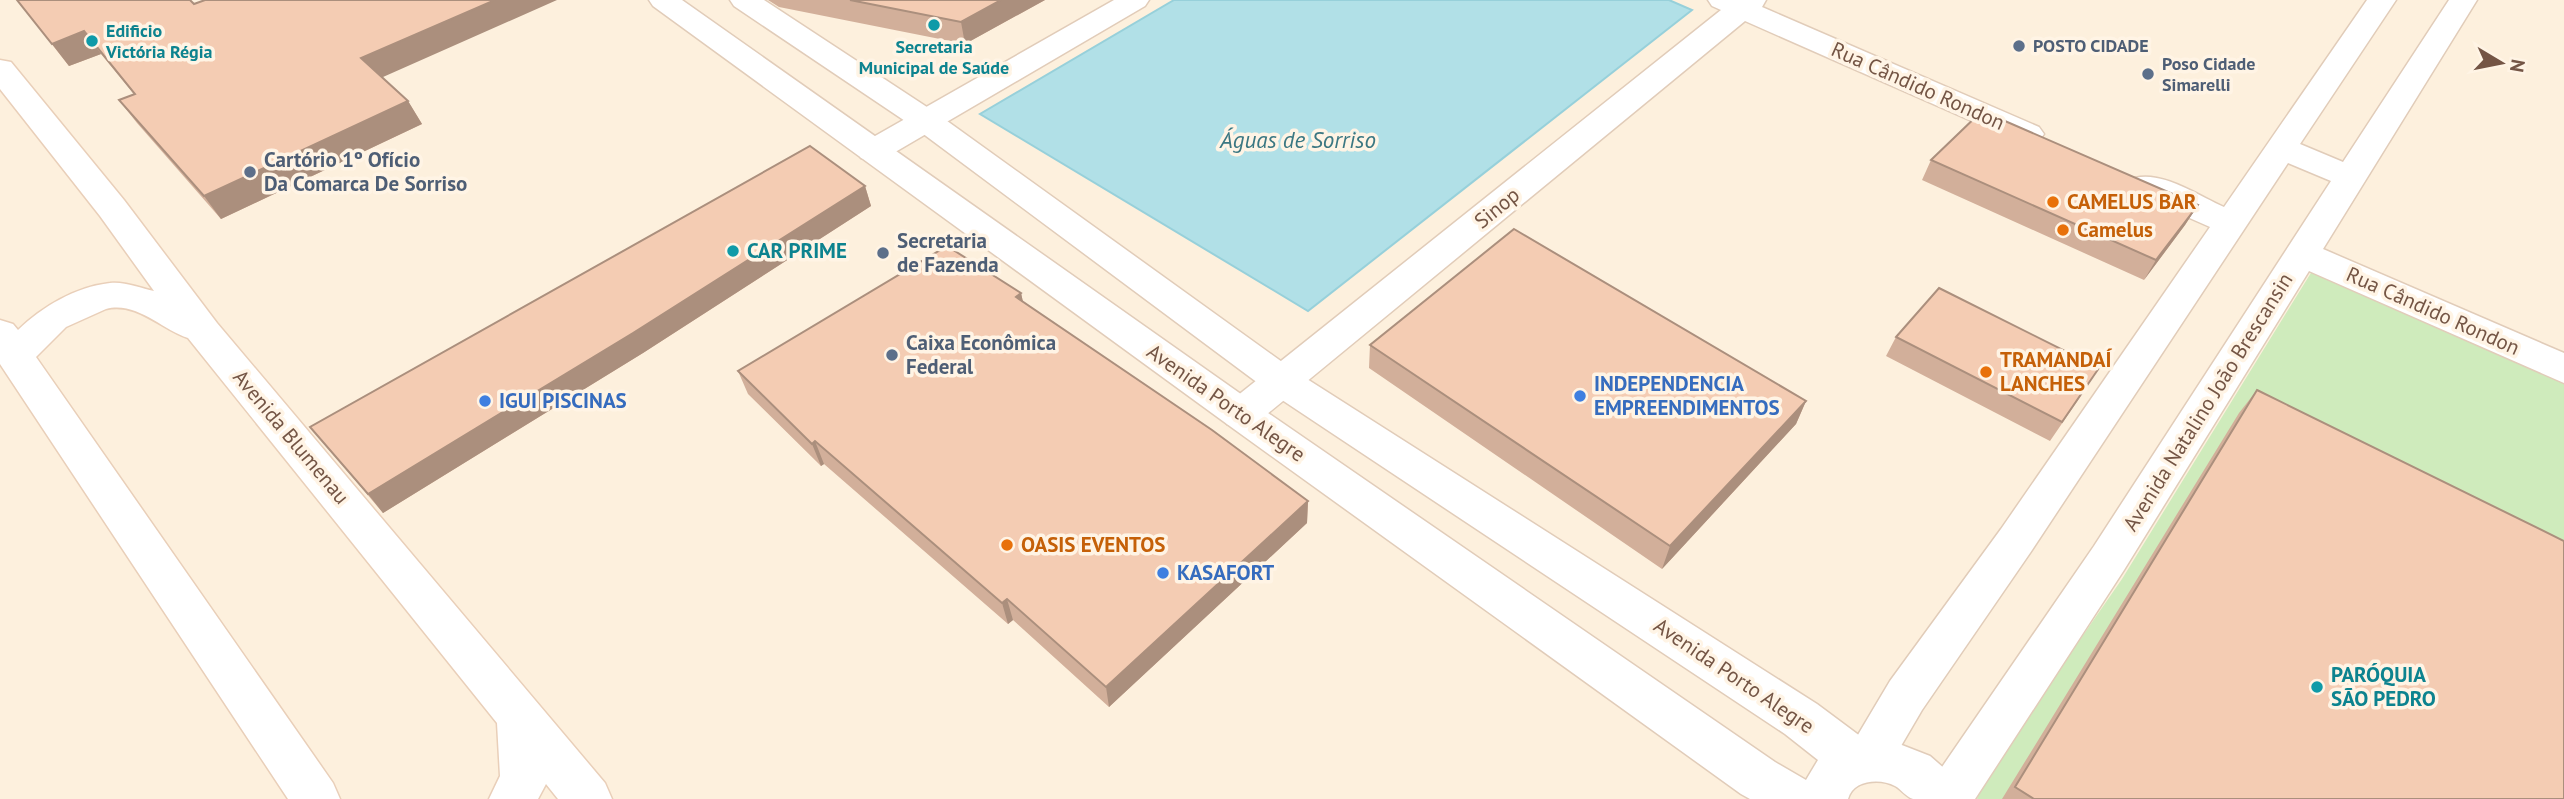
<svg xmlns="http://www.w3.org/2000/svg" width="2564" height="799" font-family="'PT Sans',sans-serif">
  <rect width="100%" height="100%" fill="#fdf0dd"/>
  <path fill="#cfebbc" d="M2314,268L2564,382V799H1977L1984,778L2122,579Z"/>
  <path fill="#b1e0e7" stroke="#97d0da" stroke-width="2" d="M1174,0H1669L1692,10L1308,311L980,114Z"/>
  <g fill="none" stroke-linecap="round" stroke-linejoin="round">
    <defs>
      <path id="minor" d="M1114,0H1149L1145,6L885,158L873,161L861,158L857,151L861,144Z
        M1708,0H1766L1762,7L2039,127L2044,134L2039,141L2028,144L2017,141L1745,21L1255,424L1241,429L1227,424L1222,414L1227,404L1721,10L1712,6Z
        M2367,0H2396L2300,144L2343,162L2449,0H2477L2323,249L2564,353V383L2309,271L2124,570L1975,799H1924L1931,783L2094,546L2331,181L2288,163L2030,553L1922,710L1884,775L1867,782L1850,775L1843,760L1890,681L2001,529L2210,227L2135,194L2130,186L2135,178C2163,171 2199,196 2224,207Z"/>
      <path id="tertiary" d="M649,0H682L1255,404L1775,762L1806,780L1818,760L1785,734L1270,392L914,127L734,6L730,0H764L936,113L1296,372L1817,704L1864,739L1889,740L1930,756L1961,783L1968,799C1955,799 1923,799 1913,799C1906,797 1901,789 1895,786C1880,778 1853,780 1848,799H1750L1741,794L1227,424L653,6Z"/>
      <path id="secondary" d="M0,60L11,62L124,200L217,323L605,783L612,799H558L546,784L538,799H489L500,776L497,723L188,338C162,330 137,301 106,309L66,327L36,357L333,783L340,799H288L0,364V320L13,324L18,330C42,307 75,287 110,283C123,281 141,288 154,291L100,216L0,89Z"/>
    </defs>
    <use href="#minor" stroke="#e1ccb9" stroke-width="3"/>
    <use href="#tertiary" stroke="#e1ccb9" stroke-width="3"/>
    <use href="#secondary" stroke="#e9cfb9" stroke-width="3"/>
    <use href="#minor" fill="#fff" fill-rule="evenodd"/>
    <use href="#tertiary" fill="#fff" fill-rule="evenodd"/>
    <use href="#secondary" fill="#fff" fill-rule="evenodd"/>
  </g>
  <path fill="#d2af9a" d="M17,0L194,4L382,77L408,101L422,124L221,219L137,123L119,100L134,94L101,54L69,66Z
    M768,0H1045L965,44L779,7Z
    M1931,160L2198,205L2185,225L2144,280L1922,180Z
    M865,186L871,206L643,353L383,513L310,427Z
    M1021,293L1023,302L1308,501L1307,523L1109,707L1013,620L1008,624L824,464L821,466L748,394L738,371Z
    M1896,337L2087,387L2050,441L1886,356Z
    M1370,345L1806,401L1796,424L1662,569L1369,368Z
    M2257,390L2564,799H2002L2239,413Z"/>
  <path fill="#ab8f7d" d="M495,0H557L374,81L361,58Z
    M1001,0H1045L965,44L961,22Z
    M84,31L101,54L69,66L52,44Z
    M408,101L422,124L221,219L204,196Z
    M865,186L871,206L643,353L383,513L368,494Z
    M2198,205L2185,225L2144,280L2156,260Z
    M1021,293L1026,316L1016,297Z
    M1806,401L1796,424L1662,569L1670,546Z
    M815,441L824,464L821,466L812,444Z
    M1308,501L1307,523L1109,707L1106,687Z
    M1007,599L1013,620L1008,624L1002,603Z"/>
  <path fill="#f4ccb3" stroke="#ab8f7d" stroke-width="2" d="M17,0H190L194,4L205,0H495L361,58L408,101L204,196L119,100L135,94L84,31L52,44Z
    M850,0H1001L961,22Z
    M1982,111L2198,205L2156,260L1931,160Z
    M810,146L865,186L633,333L368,494L310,427Z
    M1514,229L1806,401L1670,546L1370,345Z
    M947,246L1021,293L1016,297L1212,430L1308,501L1106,687L1007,599L1002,603L815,441L812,444L738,371Z
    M1939,288L2099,368L2062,422L1896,337Z
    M2257,390L2564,541V799H2034L2015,787Z"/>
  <g fill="#0f9aa8" stroke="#fff4e5" stroke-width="2.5">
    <circle cx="934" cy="25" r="7"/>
    <circle cx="92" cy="41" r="7"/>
    <circle cx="733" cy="251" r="7"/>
    <circle cx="2317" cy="687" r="7"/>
  </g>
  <g fill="#5c6f8a" stroke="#fff4e5" stroke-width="2.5">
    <circle cx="2019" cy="46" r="7"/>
    <circle cx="2148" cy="74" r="7"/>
    <circle cx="250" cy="172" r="7"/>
    <circle cx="883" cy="253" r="7"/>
    <circle cx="892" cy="355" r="7"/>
  </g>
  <g fill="#e8710a" stroke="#fff4e5" stroke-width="2.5">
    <circle cx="2053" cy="202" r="7"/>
    <circle cx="2063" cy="230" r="7"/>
    <circle cx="1986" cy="372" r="7"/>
    <circle cx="1007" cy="545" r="7"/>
  </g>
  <g fill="#3f7fe0" stroke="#fff4e5" stroke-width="2.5">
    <circle cx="1580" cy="396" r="7"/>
    <circle cx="485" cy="401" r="7"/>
    <circle cx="1163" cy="573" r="7"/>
  </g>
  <g text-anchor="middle" stroke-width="7" stroke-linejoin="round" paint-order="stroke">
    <g font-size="18" font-weight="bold" fill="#0d838f" stroke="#fff4e5" text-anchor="start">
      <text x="106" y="37">Edificio<tspan x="106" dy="21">Victória Régia</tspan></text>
      <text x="934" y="53" text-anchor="middle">Secretaria<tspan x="934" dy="21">Municipal de Saúde</tspan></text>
    </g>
    <g font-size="18" font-weight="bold" fill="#4e5e75" stroke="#fff4e5" text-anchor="start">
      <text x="2033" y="52">POSTO CIDADE</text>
      <text x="2162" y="70">Poso Cidade<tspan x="2162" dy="21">Simarelli</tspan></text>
    </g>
    <g font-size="21" fill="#745545" stroke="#fff4e5">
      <text transform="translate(1918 86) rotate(24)" y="7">Rua Cândido Rondon</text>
      <text transform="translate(1497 208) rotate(-39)" y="7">Sinop</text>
      <text transform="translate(2433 311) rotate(24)" y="7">Rua Cândido Rondon</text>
      <text transform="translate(2208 402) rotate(-58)" y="7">Avenida Natalino João Brescansin</text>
      <text transform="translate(1226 403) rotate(35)" y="7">Avenida Porto Alegre</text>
      <text transform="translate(291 437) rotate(50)" y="7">Avenida Blumenau</text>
      <text transform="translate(1734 676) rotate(34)" y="7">Avenida Porto Alegre</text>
    </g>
    <g font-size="21" font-weight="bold" fill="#4e5e75" stroke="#fff4e5" text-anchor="start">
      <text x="264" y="167">Cartório 1º Ofício<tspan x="264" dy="24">Da Comarca De Sorriso</tspan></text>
      <text x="897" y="248">Secretaria<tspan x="897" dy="24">de Fazenda</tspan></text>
      <text x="906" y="350">Caixa Econômica<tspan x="906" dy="24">Federal</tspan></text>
    </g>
    <g font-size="21" font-weight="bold" fill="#c56008" stroke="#fff4e5" text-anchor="start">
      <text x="2067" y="209">CAMELUS BAR</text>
      <text x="2077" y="237">Camelus</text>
      <text x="2000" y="367">TRAMANDAÍ<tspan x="2000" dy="24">LANCHES</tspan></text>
      <text x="1021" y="552">OASIS EVENTOS</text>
    </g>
    <g font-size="21" font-weight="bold" fill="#0d838f" stroke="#fff4e5" text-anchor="start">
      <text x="747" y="258">CAR PRIME</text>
      <text x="2331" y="682">PARÓQUIA<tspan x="2331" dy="24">SÃO PEDRO</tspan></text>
    </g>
    <g font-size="21" font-weight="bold" fill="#366cbe" stroke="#fff4e5" text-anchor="start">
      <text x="1594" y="391">INDEPENDENCIA<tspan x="1594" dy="24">EMPREENDIMENTOS</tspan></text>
      <text x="499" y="408">IGUI PISCINAS</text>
      <text x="1177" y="580">KASAFORT</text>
    </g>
    <g font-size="23" font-style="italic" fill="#3b7782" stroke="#fff4e5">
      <text x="1298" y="148">Águas de Sorriso</text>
    </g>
  </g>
  <g transform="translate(2501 63) rotate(100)" stroke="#fff4e5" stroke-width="5" paint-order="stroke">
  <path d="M0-5L12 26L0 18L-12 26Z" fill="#745545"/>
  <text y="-10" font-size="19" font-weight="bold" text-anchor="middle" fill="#745545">N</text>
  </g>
</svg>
